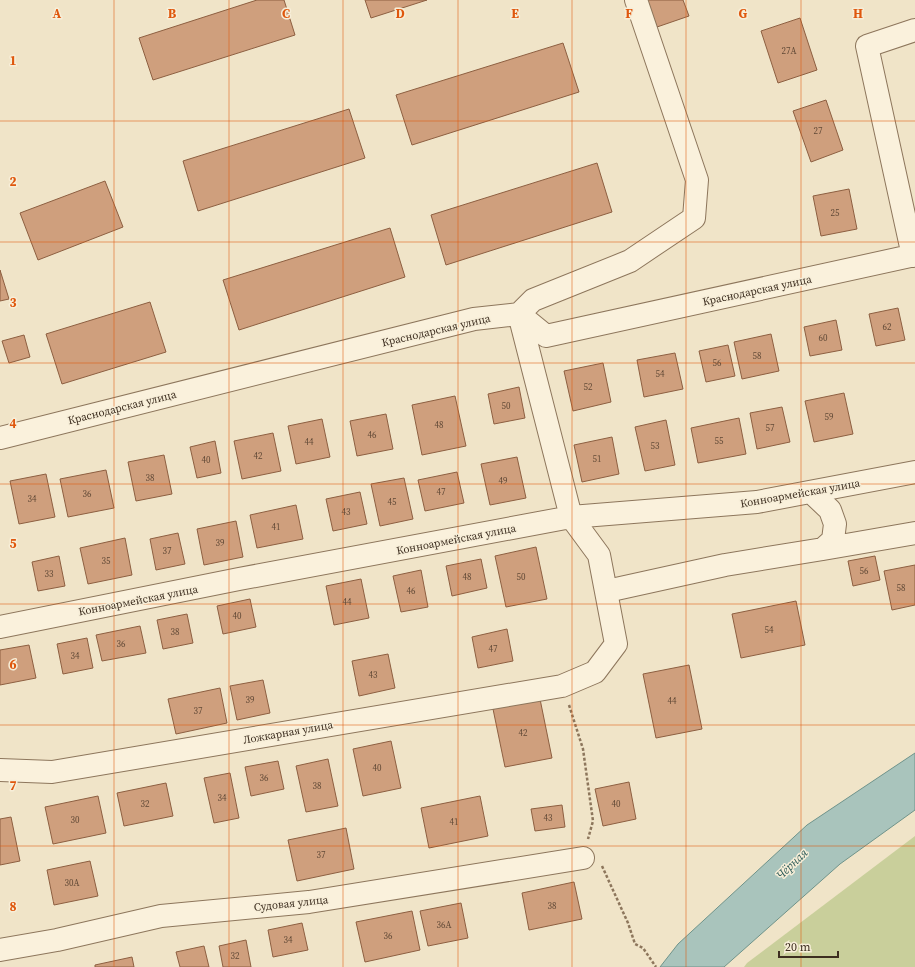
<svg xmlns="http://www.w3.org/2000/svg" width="915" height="967" font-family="'Source Serif 4',serif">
  <rect width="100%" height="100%" fill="#f0e4c8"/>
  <path fill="#c9cf9b" d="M915,836V967H744L747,963Z"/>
  <path fill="#a9c4bc" stroke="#6f938a" d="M915,753V810L840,864L724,967H660L678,944L807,825Z"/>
  <path fill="#cf9f7d" stroke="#8d5f41" d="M257,0H284L295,35L153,80L139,38Z
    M365,0H427L371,18Z
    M647,0H683L689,16L657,27Z
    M800,18L817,70L778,83L761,31Z
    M563,43L579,92L412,145L396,95Z
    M826,100L843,150L811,162L793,111Z
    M349,109L365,158L198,211L183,161Z
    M597,163L612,212L446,265L431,215Z
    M105,181L123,227L38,260L20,213Z
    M849,189L857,229L821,236L813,196Z
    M390,228L405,277L239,330L223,280Z
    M0,270L9,299L0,301Z
    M150,302L166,352L62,384L46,334Z
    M898,308L905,340L876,346L869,314Z
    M836,320L842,350L810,356L804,327Z
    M771,334L779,371L742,379L734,342Z
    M24,335L30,357L9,363L2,341Z
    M728,345L735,376L706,382L699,351Z
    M675,353L683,389L644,397L637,360Z
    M603,363L611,402L573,411L564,371Z
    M519,387L525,418L494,424L488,394Z
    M844,393L853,434L814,442L805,401Z
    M455,396L466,446L422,455L412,405Z
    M782,407L790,442L757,449L750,413Z
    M386,414L393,449L357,456L350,421Z
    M739,418L746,454L698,463L691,428Z
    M322,419L330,457L296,464L288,426Z
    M666,420L675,465L645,471L635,427Z
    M273,433L281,471L242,479L234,441Z
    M612,437L619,474L582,482L574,445Z
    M215,441L221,473L197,478L190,447Z
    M164,455L172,494L136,501L128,462Z
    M517,457L526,498L490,505L481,464Z
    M106,470L114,508L68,517L60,479Z
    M457,472L464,503L425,511L418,480Z
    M46,474L55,517L19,524L10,481Z
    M404,478L413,519L380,526L371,484Z
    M360,492L367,524L333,531L326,499Z
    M296,505L303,539L257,548L250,515Z
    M236,521L243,557L204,565L197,529Z
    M178,533L185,564L156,570L150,539Z
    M125,538L132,575L88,584L80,548Z
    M536,547L547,599L506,607L495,556Z
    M59,556L65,586L38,591L32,562Z
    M875,556L880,580L853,586L848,561Z
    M481,559L487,588L452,596L446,566Z
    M915,565V605L892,610L884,571Z
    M421,570L428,607L401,612L393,576Z
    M361,579L369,618L334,625L326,586Z
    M250,599L256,627L223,634L217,606Z
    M796,601L805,645L741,658L732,614Z
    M187,614L193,643L163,649L157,620Z
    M140,626L146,653L102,661L96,635Z
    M507,629L513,661L478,668L472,637Z
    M87,638L93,668L63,674L57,644Z
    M29,645L36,678L0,685V650Z
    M388,654L395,688L359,696L352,661Z
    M689,665L702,729L656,738L643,674Z
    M263,680L270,713L237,720L230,686Z
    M220,688L227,723L176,734L168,699Z
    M540,699L552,758L505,767L493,709Z
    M391,741L401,788L363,796L353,749Z
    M328,759L338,806L306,812L296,766Z
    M278,761L284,789L251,796L245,767Z
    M230,773L239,818L214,823L204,778Z
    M629,782L636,819L603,826L595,789Z
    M166,783L173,816L124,826L117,793Z
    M98,796L106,833L53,844L45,807Z
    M480,796L488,836L429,848L421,808Z
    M562,805L565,827L535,831L531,809Z
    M11,817L20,861L0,865V819Z
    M346,828L354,869L297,881L288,840Z
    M90,861L98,896L54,905L47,870Z
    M574,882L582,919L529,930L522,893Z
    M461,903L468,938L428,946L420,911Z
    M412,911L420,950L365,962L356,922Z
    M302,923L308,950L273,957L268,930Z
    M246,940L251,967H223L219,946Z
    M204,946L209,967H180L176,952Z
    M132,957L134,967H95V965Z"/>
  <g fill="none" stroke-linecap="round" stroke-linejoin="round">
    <defs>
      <path id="minor" d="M913,256L867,46L915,30
        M0,438L474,319L519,314L546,336L915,255
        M823,549L915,533
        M607,591L725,565L823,549L833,540L835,524L830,510L811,492
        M0,627L239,579L571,517L757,502L915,472
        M0,770L52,772L562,686L595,672L616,644L599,555L571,517L519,314L533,300L630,261L694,218L697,180L636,0
        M0,950L57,940L161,916L309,902L583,858"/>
    </defs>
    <use href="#minor" stroke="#8d765c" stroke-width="24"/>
    <path stroke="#8d765c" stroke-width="2.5" stroke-dasharray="3 2" stroke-linecap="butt" d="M569,705L583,749L593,821L588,839
      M602,866L628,923L635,944L643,948L656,967"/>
    <use href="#minor" stroke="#faf1dc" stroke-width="22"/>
  </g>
  <path fill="none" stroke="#df570d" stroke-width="1" stroke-opacity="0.55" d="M114,0V967M229,0V967M343,0V967M458,0V967M572,0V967M686,0V967M801,0V967M0,121H915M0,242H915M0,363H915M0,484H915M0,604H915M0,725H915M0,846H915"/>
  <g text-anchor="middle" stroke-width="3" stroke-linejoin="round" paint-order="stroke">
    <g font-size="9" fill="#624a37">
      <text x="789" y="54">27А</text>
      <text x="818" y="134">27</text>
      <text x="835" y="216">25</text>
      <text x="887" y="330">62</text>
      <text x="823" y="341">60</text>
      <text x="757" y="359">58</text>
      <text x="717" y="366">56</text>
      <text x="660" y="377">54</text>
      <text x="588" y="390">52</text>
      <text x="506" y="409">50</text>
      <text x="829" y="420">59</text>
      <text x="439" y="428">48</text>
      <text x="770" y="431">57</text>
      <text x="372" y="438">46</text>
      <text x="719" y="444">55</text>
      <text x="309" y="445">44</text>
      <text x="655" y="449">53</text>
      <text x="258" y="459">42</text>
      <text x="597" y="462">51</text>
      <text x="206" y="463">40</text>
      <text x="150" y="481">38</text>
      <text x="503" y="484">49</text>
      <text x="441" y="495">47</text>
      <text x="87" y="497">36</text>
      <text x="32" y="502">34</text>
      <text x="392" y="505">45</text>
      <text x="346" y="515">43</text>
      <text x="276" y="530">41</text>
      <text x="220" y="546">39</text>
      <text x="167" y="554">37</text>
      <text x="106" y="564">35</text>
      <text x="864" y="574">56</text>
      <text x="49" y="577">33</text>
      <text x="467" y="580">48</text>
      <text x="521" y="580">50</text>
      <text x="901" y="591">58</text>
      <text x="411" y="594">46</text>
      <text x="347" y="605">44</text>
      <text x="237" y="619">40</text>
      <text x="769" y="633">54</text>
      <text x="175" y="635">38</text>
      <text x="121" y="647">36</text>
      <text x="493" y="652">47</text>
      <text x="75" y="659">34</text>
      <text x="373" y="678">43</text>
      <text x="250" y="703">39</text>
      <text x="672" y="704">44</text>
      <text x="198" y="714">37</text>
      <text x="523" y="736">42</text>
      <text x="377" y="771">40</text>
      <text x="264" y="781">36</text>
      <text x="317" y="789">38</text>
      <text x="222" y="801">34</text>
      <text x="145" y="807">32</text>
      <text x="616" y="807">40</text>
      <text x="548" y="821">43</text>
      <text x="75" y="823">30</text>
      <text x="454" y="825">41</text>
      <text x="321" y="858">37</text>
      <text x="72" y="886">30А</text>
      <text x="552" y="909">38</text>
      <text x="444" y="928">36А</text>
      <text x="388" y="939">36</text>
      <text x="288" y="943">34</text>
      <text x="235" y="959">32</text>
    </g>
    <g font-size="11" fill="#3d2e20" stroke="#f7eed8">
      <text transform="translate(757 290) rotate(-12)" y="4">Краснодарская улица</text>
      <text transform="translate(436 330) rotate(-13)" y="4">Краснодарская улица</text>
      <text transform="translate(122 407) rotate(-14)" y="4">Краснодарская улица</text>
      <text transform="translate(800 493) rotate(-10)" y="4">Конноармейская улица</text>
      <text transform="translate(456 539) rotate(-11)" y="4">Конноармейская улица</text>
      <text transform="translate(138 600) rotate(-11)" y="4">Конноармейская улица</text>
      <text transform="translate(288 732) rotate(-10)" y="4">Ложкарная улица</text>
      <text transform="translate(291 903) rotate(-6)" y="4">Судовая улица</text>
    </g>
    <g font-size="12" font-style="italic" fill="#2f5d5a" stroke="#f7eed8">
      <text transform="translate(792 864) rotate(-44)" y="4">Чёрная</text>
    </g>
  </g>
  <g font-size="13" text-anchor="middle" font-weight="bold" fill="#df570d" stroke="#f7eed8" stroke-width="3" stroke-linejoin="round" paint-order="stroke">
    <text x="57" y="18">A</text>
    <text x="172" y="18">B</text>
    <text x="286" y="18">C</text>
    <text x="400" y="18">D</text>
    <text x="515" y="18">E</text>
    <text x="629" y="18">F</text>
    <text x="743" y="18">G</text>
    <text x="858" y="18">H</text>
    <text x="13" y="65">1</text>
    <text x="13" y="186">2</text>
    <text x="13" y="307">3</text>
    <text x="13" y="428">4</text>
    <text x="13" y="548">5</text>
    <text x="13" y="669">6</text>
    <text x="13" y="790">7</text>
    <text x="13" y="911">8</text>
  </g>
  <path d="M779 951v6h59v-6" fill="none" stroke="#3d2e20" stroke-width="2"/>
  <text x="785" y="951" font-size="12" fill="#3d2e20" stroke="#f7eed8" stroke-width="3" paint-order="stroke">20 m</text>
</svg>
